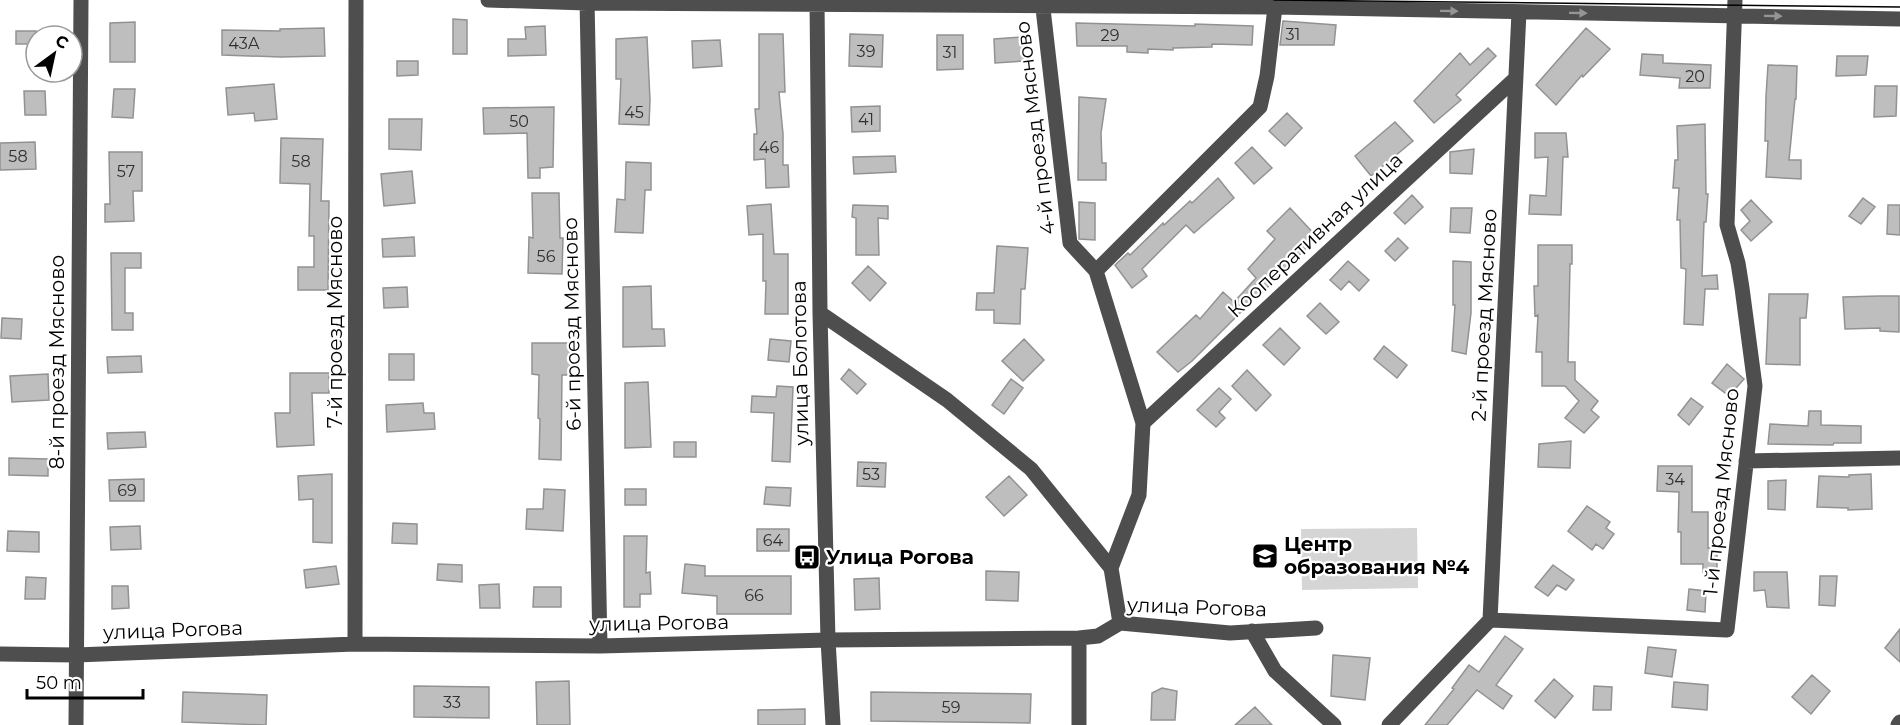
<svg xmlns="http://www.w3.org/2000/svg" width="1900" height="725" font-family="Montserrat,sans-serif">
  <rect width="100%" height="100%" fill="#fff"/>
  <path fill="#d5d5d5" d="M1417,528L1418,588L1302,590L1301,529Z"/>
  <path fill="#bebebe" stroke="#929292" stroke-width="1.5" d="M453,19L467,20V54H453Z
    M1283,21L1336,25L1334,45H1280Z
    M135,22V62H110V23Z
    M1076,23L1195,26V24L1253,26L1252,45L1212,44V47L1173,48V50L1148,49V53L1127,52V46H1077Z
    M545,26L546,55L508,56V39H526L525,27Z
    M324,28L325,56L281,57L222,55V30L280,31V29Z
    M1586,28L1610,49L1583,77L1582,75L1556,105L1536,85Z
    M16,31H36V44H16Z
    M759,34H783L785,92H779L783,134V165H788L789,187L766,188L765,159L754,160V134H757L755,109H759Z
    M850,34L883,35L882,67L849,66Z
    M937,35H963V69L937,70Z
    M647,37L650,100L649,125L619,124L621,79H616V39Z
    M1022,37L1024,61L995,63L994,39Z
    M720,40L722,66L693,68L692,41Z
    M1488,48L1496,56L1456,95L1461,100L1434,123L1414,101L1460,53L1470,65Z
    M1642,54L1663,55V63L1711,65L1710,88H1679L1680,78L1640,75Z
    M1837,56H1868L1866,75L1836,76Z
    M397,61H418V75L397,76Z
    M1768,65L1797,66L1796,99H1795L1789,160H1801V179L1766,177L1768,141H1765L1766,96Z
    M274,84L277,119L255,121L254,113L228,115L226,88Z
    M1875,86H1897L1896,116L1874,117Z
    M114,89H135L133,118L112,117Z
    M24,91H45L46,115H25Z
    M1079,97L1106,99L1101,133L1102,163H1106V180H1078Z
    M880,106V131L852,132L851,107Z
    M554,107L553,167L540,168V178H528L527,133L484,134L483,108Z
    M1287,113L1302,128L1285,146L1269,131Z
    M389,119H422L421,150L389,149Z
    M1395,122L1413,141L1371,176L1355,156Z
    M1705,124L1706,194H1708L1706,222H1704L1702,276L1717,275L1718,289H1705L1703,325L1684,324L1686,269L1681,268L1680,220H1677L1679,188H1673L1675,160H1678L1677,126Z
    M1535,133H1566L1568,157H1563L1561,215L1529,214L1530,195L1546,196L1548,157L1535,158Z
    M281,138L323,139L321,201H329L328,290H298V267H314V236H309L310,184L280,183Z
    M35,142L36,169L0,170V143Z
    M1252,147L1272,168L1254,184L1235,163Z
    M1474,149L1472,174L1450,173V152Z
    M109,152H142V191H133L134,221L105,222V204H110Z
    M895,156L896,172L854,174L853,157Z
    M626,162L651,163V190H645L643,233L615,232L617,199L625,200Z
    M412,171L415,203L384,206L381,174Z
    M1218,178L1234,198L1194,233L1186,225L1142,269L1147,276L1132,288L1115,265L1128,253L1130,255L1163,223L1164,225L1190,201L1192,203Z
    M532,193H559L560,238H563L562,274L528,273L529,237L533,238Z
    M1412,195L1423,207L1405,224L1394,213Z
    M1863,198L1875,207L1861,224L1849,216Z
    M1751,200L1772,222L1751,241L1741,230L1750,221L1741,210Z
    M1079,202L1095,203V240L1079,239Z
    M771,204L774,254H788V314H765L766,281H763V234L749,235L747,206Z
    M853,205L888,206V219L878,218L879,255H856V218L852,217Z
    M1888,205H1900V235L1887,234Z
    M1290,208L1317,237L1258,297L1257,296L1192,361L1178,372L1157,352L1196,315L1200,319L1223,292L1234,302L1256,278L1248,269L1275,239L1267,231Z
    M1451,208H1472L1470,233L1450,232Z
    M414,237L415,256L383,257L382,239Z
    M1398,238L1408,248L1395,261L1385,251Z
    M1538,245H1572V264H1570L1568,362H1575V380L1598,401L1591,410L1599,417L1584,433L1565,418L1579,401L1565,386H1542V352H1536L1538,315L1535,316L1534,286H1538Z
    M997,246L1028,248L1025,289H1021L1020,324L994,323V310H976L977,293H994Z
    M111,253H141V268H125V313H133V330H112Z
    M1348,261L1369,280L1359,291L1349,281L1341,290L1330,280Z
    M1453,261L1471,262V313L1466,354L1452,351L1455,305H1453Z
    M868,266L886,283L870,301L852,283Z
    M651,286L652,329H664L665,346L623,347V287Z
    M407,287L408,307L384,308L383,288Z
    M1769,294H1808L1806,318H1800V365L1766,364Z
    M1879,296H1899V332L1880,331V328L1845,329L1843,297Z
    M1320,303L1339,322L1326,334L1307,316Z
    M2,318L22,319L21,339L1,338Z
    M1280,328L1300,348L1284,365L1263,345Z
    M770,339L791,341L789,362L768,360Z
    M1024,339L1044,360L1023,381L1002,361Z
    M532,343H571L570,375H562L561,460L539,459L540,419L538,418L539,375L532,374Z
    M1384,346L1407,365L1397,378L1374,359Z
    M389,354H414V380H389Z
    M141,356L142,372L108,373L107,357Z
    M1727,364L1744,379L1729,396L1712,383Z
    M849,369L866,384L857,394L841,379Z
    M1247,370L1271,395L1256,411L1232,386Z
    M290,373H329V393H312L314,445L277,447L275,413H290Z
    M48,374L49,400L12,402L10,376Z
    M1011,379L1023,388L1004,414L992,405Z
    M648,382L651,447L625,448V383Z
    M777,386L793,387L790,462L772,461L774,413L751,412L752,396L776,397Z
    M1219,388L1231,399L1219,412L1225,418L1216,427L1197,410Z
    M1691,398L1703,407L1689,425L1678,415Z
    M423,403L424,413H434L435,429L387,432L386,405Z
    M1809,411H1821V425L1861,426V443H1834L1833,445L1768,444L1770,424L1808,426Z
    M145,432L146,447L108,449L107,433Z
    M1571,441L1570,468L1538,467L1539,444Z
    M674,442H696V457H674Z
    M9,458L48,459V476L9,475Z
    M858,462L886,463L885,487L857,486Z
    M1658,466H1692V512H1708V548L1717,547V573L1703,572V564H1681V532H1678L1679,492L1657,491Z
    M332,474V543L313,542V499L299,500L298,476Z
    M1871,474L1872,509L1848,510V508L1817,507L1819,476L1849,477V475Z
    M1009,476L1027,495L1004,516L986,497Z
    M144,479V501H110L109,480Z
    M1786,480L1785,510L1768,509V481Z
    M766,487L791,488L790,506L764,504Z
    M544,489L565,490L563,531L526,529L527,509H543Z
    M625,489H646V505H625Z
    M1587,506L1610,522L1606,528L1614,534L1603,549L1596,544L1592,550L1568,531Z
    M393,523L417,524V544L392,543Z
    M140,526L141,549L111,550L110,527Z
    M757,529H789V551H757Z
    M8,531L39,532V552L7,551Z
    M624,536H647L646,573L650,572L651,594H640V607H624Z
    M438,564L462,565V582L437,580Z
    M685,564L705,566V576H791V614H717V596L682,593Z
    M1553,565L1574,580L1566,590L1557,585L1548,596L1535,587Z
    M336,566L339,584L306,588L304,570Z
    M986,571L1019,572L1018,601L986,600Z
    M1754,572H1787L1789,608L1767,607L1765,590L1754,591Z
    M1820,576H1837L1835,606L1819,605Z
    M26,577L46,578L45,599H25Z
    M879,578L880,609L855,610L854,579Z
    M499,584L500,608H480L479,585Z
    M112,586H128L129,608L112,609Z
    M534,587H561V607H533Z
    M1689,589L1706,591L1705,612L1687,610Z
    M1900,629V662L1885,648Z
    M1505,636L1523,649L1496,685L1512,696L1503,709L1477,690L1447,725H1425L1454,689L1452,688L1469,665L1479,672Z
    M1648,647L1676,650L1672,677L1645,673Z
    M1333,655L1370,658L1365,700L1331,696Z
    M1812,675L1830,691L1811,714L1792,697Z
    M1554,679L1573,696L1555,718L1535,701Z
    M569,681L570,725H537L536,682Z
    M1674,682L1708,685L1707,710L1672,707Z
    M414,686L489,687V718L414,717Z
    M1594,686L1612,687L1611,710H1593Z
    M1162,688L1177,691L1175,720H1151L1152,693Z
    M183,692L267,695L266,725L182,722Z
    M871,692L1031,694L1030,723L871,721Z
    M1255,707L1272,725H1235Z
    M805,709V725H758V710Z"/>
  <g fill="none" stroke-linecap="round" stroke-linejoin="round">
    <path stroke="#4e4e4e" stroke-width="15" d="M488,0L587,3L1275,7L1900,19
      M587,0L600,646
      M817,0L820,313L828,640L833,725
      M1042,0L1070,243L1096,271L1143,423L1139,495L1111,568L1120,623
      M1096,271L1260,107L1267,76L1275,7
      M820,313L947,400L1031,469L1111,568
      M1143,423L1516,78
      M1746,461L1900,458
      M1490,620L1727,630L1755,386L1742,288L1738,263L1727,225L1735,0
      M1490,620L1519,12
      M1252,631L1275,671L1334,725
      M355,644L356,0
      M0,654L76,655L355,644L600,646L828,640L1079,638L1098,636L1120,623L1230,633L1316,628
      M76,725L81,0
      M1079,725V638
      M1389,725L1490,620
      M1898,725L1900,722"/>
    <path stroke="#000" stroke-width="1.5" d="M1274,0L1900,7"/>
  </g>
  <defs><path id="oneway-solid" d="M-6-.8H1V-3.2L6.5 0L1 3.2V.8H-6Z" transform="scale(1.5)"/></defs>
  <g fill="#959595">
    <use href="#oneway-solid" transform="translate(1449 11) rotate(1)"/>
    <use href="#oneway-solid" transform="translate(1578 13) rotate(1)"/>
    <use href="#oneway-solid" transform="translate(1773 16) rotate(1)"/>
  </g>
  <defs>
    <symbol id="school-square" viewBox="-11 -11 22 22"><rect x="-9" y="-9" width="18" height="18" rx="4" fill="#000" stroke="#fff"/><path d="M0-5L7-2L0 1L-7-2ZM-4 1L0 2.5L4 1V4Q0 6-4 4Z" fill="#fff"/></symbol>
    <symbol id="bus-square" viewBox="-11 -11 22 22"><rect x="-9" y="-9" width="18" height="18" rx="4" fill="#000" stroke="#fff"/><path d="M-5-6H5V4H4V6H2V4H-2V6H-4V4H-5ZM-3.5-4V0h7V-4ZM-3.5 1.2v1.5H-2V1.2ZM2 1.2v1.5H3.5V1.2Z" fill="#fff"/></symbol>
  </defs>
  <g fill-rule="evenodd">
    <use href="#school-square" x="1250" y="541" width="30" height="30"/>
    <use href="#bus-square" x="792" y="542" width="30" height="30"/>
  </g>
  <g text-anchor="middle" stroke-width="4.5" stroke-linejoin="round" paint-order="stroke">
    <g font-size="16" fill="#303030">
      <text x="1293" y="40">31</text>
      <text x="1110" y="41">29</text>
      <text x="244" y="49">43А</text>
      <text x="866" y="57">39</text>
      <text x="950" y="58">31</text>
      <text x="1695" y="82">20</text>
      <text x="634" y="118">45</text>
      <text x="866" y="125">41</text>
      <text x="519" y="127">50</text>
      <text x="769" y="153">46</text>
      <text x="18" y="162">58</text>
      <text x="301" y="167">58</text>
      <text x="126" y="177">57</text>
      <text x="546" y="262">56</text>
      <text x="871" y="480">53</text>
      <text x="1675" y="485">34</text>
      <text x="127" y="496">69</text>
      <text x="773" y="546">64</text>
      <text x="754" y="601">66</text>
      <text x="452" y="708">33</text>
      <text x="951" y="713">59</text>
    </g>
    <g font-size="20" fill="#000" stroke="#fff">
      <text transform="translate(1035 128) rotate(-97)" y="7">4-й проезд Мясново</text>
      <text transform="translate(1315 235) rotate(-43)" y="7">Кооперативная улица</text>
      <text transform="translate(1484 315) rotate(-87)" y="7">2-й проезд Мясново</text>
      <text transform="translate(335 322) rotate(-90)" y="7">7-й проезд Мясново</text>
      <text transform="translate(572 324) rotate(-91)" y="7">6-й проезд Мясново</text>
      <text transform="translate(57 362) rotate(-90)" y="7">8-й проезд Мясново</text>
      <text transform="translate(800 363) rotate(-91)" y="7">улица Болотова</text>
      <text transform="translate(1721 492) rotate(-84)" y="7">1-й проезд Мясново</text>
      <text transform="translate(1197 607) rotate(2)" y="7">улица Рогова</text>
      <text transform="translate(659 623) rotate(-1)" y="7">улица Рогова</text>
      <text transform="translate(173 630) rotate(-2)" y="7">улица Рогова</text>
    </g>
    <g font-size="20" font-weight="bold" fill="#000" stroke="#fff" text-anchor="start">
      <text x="1284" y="551">Центр<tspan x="1284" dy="23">образования №4</tspan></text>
      <text x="826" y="564">Улица Рогова</text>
    </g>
  </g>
  <g transform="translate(54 54) rotate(33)"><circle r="28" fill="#ffffff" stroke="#999999" stroke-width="1.5"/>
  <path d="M0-4.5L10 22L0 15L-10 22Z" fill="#000000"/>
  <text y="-9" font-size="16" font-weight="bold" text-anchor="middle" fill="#000000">С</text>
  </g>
  <path d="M27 689v9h116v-9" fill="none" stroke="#000000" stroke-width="3"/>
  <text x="36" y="689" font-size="18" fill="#000000" stroke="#ffffff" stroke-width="4.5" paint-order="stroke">50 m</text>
</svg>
